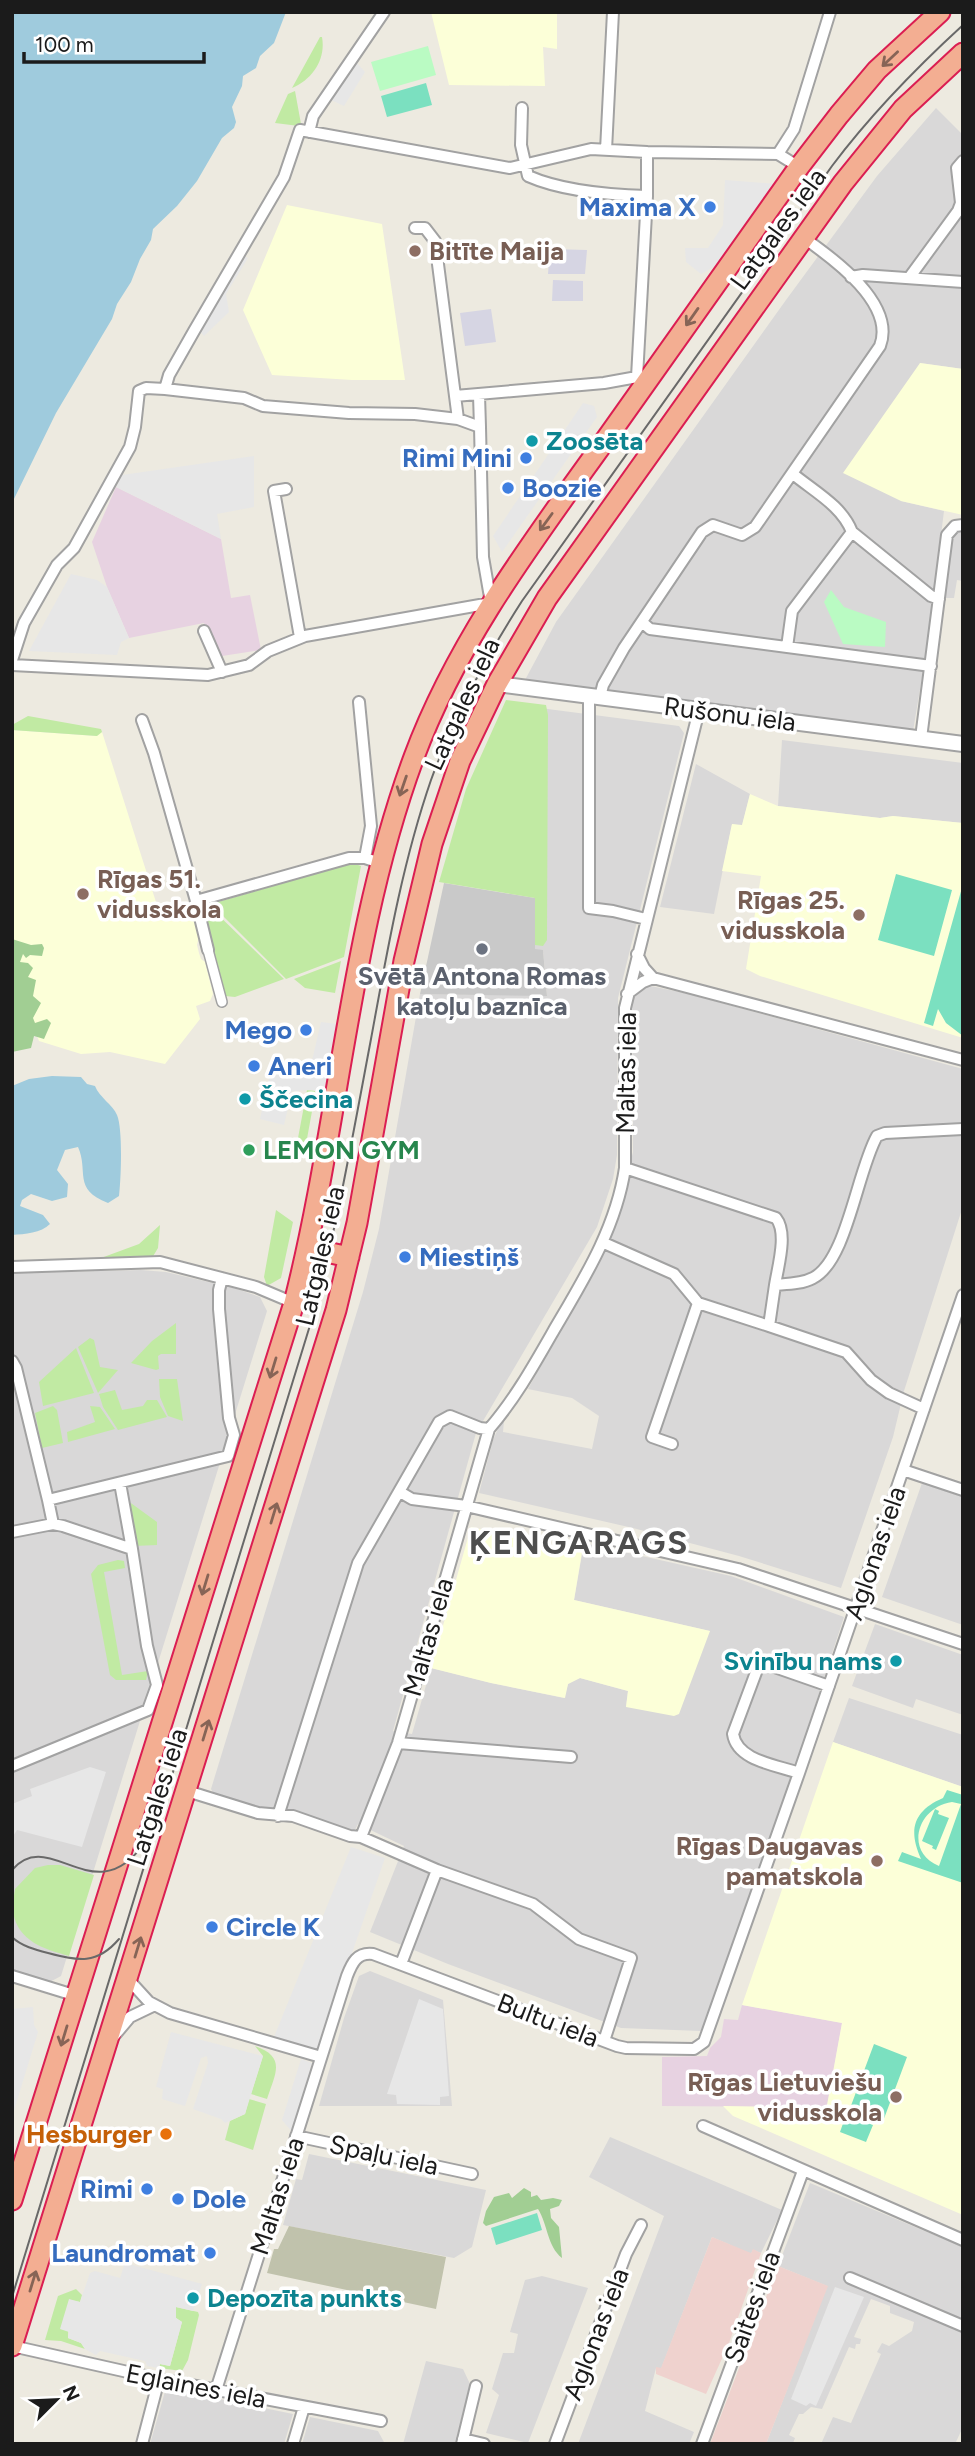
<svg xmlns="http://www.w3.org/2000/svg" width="975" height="2456" font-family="Figtree,sans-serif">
  <rect width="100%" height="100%" fill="#edeae0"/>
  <path fill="#d9d8d8" d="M936,108L963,135V369L920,363L901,501L944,511L926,654L913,731L635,696L525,680L556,622L786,300L877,176Z
    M959,530L963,531V581L957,580L954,598H945L952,536Z
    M509,704L679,726L684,733L618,998L617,1155L613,1179L597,1227L476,1433L393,1731L412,1734L431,1668L491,1683L564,1698L568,1684L580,1678L628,1691L626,1707L710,1631L574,1600L584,1543L731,1576L844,1617L790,1782L701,2031L621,2028L448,1964L370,1932L404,1846L358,1824L354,1832L342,1838L216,1798L211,1789L363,1292L379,1229L420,994L547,995L543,950H535V899Z
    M782,740L963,763V823L893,816L880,818L778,806Z
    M696,764L750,794L742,826L732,824L714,914L660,907Z
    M646,985L689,994L963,1069V1206L904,1391L893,1437L841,1588L739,1556L633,1528L479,1493L493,1440L500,1424L504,1421L503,1432L592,1449L599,1416L572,1398L528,1389L596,1266L616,1221L633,1152L632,999Z
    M141,1270L166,1272L234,1288L260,1297L267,1311L61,1976L46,1984L12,1973V1273Z
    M922,1483L963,1497V1625L882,1597Z
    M875,1624L963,1655V1715L916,1699L913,1708L852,1686Z
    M849,1698L963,1735V1787L833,1742Z
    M370,1971L443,2000L452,2106H319L344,2018L359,1976Z
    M610,2137L782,2210L761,2253L753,2250L751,2254L712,2237L661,2369L656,2368L645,2411L694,2432L689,2444H578L664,2216L589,2177Z
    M309,2154L486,2190L472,2247L454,2258L283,2225L296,2179L302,2180Z
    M810,2183L963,2247V2427L955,2444H821L833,2417L851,2423L881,2354L877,2352L882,2343L889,2346L912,2331L914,2322L890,2313V2306L871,2299L854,2337L861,2339L860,2344H856L855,2349L849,2347L822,2409L811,2407L803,2414H799L789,2435L795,2438L793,2443L795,2444H766L827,2286L778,2266Z
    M542,2276L588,2288L528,2443L486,2433L499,2395L492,2389L503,2353H514L518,2334L510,2332L525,2280Z
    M426,2361L463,2369L470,2384L455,2444H403Z
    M166,2388L293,2414L284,2444H150Z
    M310,2417L378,2431L385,2444H302Z"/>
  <path fill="#efd2ce" d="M712,2237L751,2253L753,2249L761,2253L729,2343L706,2394L656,2374V2367L661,2368Z
    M778,2266L828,2286L766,2444H710Z"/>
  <path fill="#e7d2e1" d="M116,487L221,539L231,598L250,595L261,650L222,656L217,654L204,623L129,638L107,587L92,542Z
    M742,2005L842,2023L826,2111H783V2107L662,2106V2057L707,2056L710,2048L721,2037L724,2019L738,2020Z"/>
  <path fill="#fcffd8" d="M431,12H557V49L543,47L545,86L449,85Z
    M287,205L382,224L405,380H352L272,375L243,310Z
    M920,363L963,369V515L901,501L843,473Z
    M12,730L96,736L102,732L162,921L194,911L199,936L197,945L199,953L201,959L205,962L213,994L210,1001L196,1006L200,1019L165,1064L110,1052L81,1054L39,1041L12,971Z
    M750,794L778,806L880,818L893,816L963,823V1038L760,976L746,969L761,876L722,871L732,824L742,825Z
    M471,1527L582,1552L574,1600L710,1631L679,1714L674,1716L626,1707L628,1691L580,1678L568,1684L565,1698L491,1683L431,1668Z
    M833,1742L963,1787V2215L733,2116L723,2106L783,2107L784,2111H826L842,2023L742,2005Z"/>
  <path fill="#c9c9c9" d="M444,883L535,898V949L543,950L547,996L420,994Z"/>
  <path fill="#c0c2ac" d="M289,2226L446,2257L436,2309L267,2273L274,2249H278Z"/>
  <path fill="#c1eaa3" d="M320,37H322C326,59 313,79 292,88Z
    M295,91L301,124L299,126L275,123L288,94Z
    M506,700L546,705L548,715L547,940L543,946L535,945V898L439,882L466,789Z
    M28,716L101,729L102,732L97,736L12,730V725Z
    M352,863L361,866L344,957L286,979L211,904Z
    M209,906L284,979L235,997L225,996L204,916Z
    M341,961L335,993L305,988L294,979Z
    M307,1090L315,1091V1095L304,1155L295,1154Z
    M276,1210L293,1222L281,1278L267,1286L264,1277Z
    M160,1225L158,1248L152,1258H101L139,1244Z
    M176,1323V1354H161L158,1356L159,1369L156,1370L131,1363L152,1341Z
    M90,1338L94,1340L100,1367L118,1370L98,1393L78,1347Z
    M76,1348L94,1393L43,1406L39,1382Z
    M159,1379H177L183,1421L168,1416L160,1397Z
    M115,1390L122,1410L143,1406L147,1400H157L167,1417L118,1430L103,1407L99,1394Z
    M53,1406L57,1410L63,1443L42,1448L35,1413Z
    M90,1406L100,1407L115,1429L68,1442L67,1432L95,1422Z
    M128,1501L157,1522V1545L134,1546Z
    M118,1560L124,1561L125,1568L104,1572L122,1675L148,1671L146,1680H116L110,1675L91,1574L98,1565Z
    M48,1865H60L94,1875L69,1956C45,1949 18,1942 13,1912C12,1905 14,1896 15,1889L35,1868Z
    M255,2046C287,2057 275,2074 267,2099L251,2094L263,2056Z
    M249,2099L266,2104L253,2150L225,2140L230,2121L245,2114Z
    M76,2289L82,2295L80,2302L69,2300L68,2338L81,2343L85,2349L61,2341L45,2340L58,2296Z
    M176,2307L198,2312L199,2315L188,2360L182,2371L159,2368L160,2364L170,2366L182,2322L176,2318Z"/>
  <path fill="#a1ce93" d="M12,939L31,945L42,944L44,948L42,956L30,955L26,958L23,954L20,962L28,963L33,968L28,977L36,980L33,996L41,1003L33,1018L35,1023L47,1019L51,1023L44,1039L34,1036L31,1048L12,1052Z
    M524,2188L531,2192V2197L537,2195L541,2200L553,2198L562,2200L559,2206L550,2209L551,2218L559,2227L562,2258C547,2246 548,2225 538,2209L486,2226L483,2223L486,2211L494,2197L509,2193L512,2198Z"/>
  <path fill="#bafbc3" d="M428,46L436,75L380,91L371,62Z
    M831,590L844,607L886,622L885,647L843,644L824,602Z"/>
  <path fill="#7be0c0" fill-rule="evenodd" d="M426,83L432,105L387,117L381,96Z
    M896,874L952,890L934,956L878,940Z
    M963,884V1036L946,1023L938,1009L933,1026L924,1023Z
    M947,1790L963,1795V1883L898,1861L902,1852L921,1859C908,1830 913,1811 943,1798ZM952,1802L961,1804L939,1866C904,1852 917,1807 952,1802Z
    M935,1809L939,1811L938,1814L949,1818L936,1850L932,1848L933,1846L922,1841Z
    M874,2044L907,2057L882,2124L849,2111Z
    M846,2115L873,2125L866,2142L840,2132Z
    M537,2213L542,2230L496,2245L491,2228Z"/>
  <path fill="#e7e7e7" d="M356,62L365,72L344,106L329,99Z
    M725,180L777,184L717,265L701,274L686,262L685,248H708L723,225Z
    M242,255L248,258L226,294L229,312L204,336L199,330Z
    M583,403L594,406L597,417L502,552L493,536Z
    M254,456V507L217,514L221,539L116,487L122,475Z
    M71,574L97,580L107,587L129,638L121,642L117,655L29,651Z
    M321,1022L336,1024L325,1094L313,1090L292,1091L284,1125L260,1119L273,1061L311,1065Z
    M90,1767L106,1772L82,1847L17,1830L12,1838V1804L32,1796L30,1789Z
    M351,1847L385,1858L318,2051L274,2037Z
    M419,1999L443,2009L449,2096L440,2097V2105L397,2104L396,2095L387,2094Z
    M33,2007L34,2025L38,2032L12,2117V2009Z
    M171,2032L263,2056L245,2114L225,2123L221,2119L193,2109L208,2063L207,2056L201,2058L185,2106L162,2099L163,2089L156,2087Z
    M301,2059L312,2063L292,2132L282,2120Z
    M125,2263L202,2284L193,2311L176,2307V2318L182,2322L170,2366L160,2364L159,2368L147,2366L145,2361L100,2351L96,2355L85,2349L81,2343L68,2338L69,2332L60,2329L69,2299L80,2302L90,2273L95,2271L120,2278Z
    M835,2287L864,2297L816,2406L810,2403L806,2406L791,2399Z"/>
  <path fill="#d6d5e3" d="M550,249L587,250L585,274H548Z
    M553,280L583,281V301H552Z
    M491,309L496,342L465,346L460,313Z"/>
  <path fill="#9fcbdd" d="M12,12H286L274,43L260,56L256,68L243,76L242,86L232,107L236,122L234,128L222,138L197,181L177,206L153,229L151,240L140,259L131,282L117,304L112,319L56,413L12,503Z
    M52,1076L81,1077L87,1084L95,1086C99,1097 113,1105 117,1115C123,1129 121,1179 119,1196L108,1203C72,1189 89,1171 78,1147L65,1150L57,1170L68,1184L67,1197L52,1201L31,1194L22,1200L20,1206L43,1215L50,1224C41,1233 25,1234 12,1235V1086L29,1079Z"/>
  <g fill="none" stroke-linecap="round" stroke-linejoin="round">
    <defs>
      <path id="pedestrian" d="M208,950L222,1002"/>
      <path id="minor" d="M522,108L521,145L528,176C562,191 610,195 647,196
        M309,132L313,116L384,12
        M606,150L613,12
        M778,154L794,129L830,12
        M851,277L863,275L963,282
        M909,278L958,211L961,203L957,168L963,161
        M637,377L647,196V152L778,154L799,167
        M165,389L244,398L263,406L349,413L415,414L458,419
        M479,395L480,427
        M455,396L604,383L637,377L641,379
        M793,474C815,492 842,506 852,532L931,596L939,599
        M286,489L274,491L300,637
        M642,622L650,629L931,666
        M204,631L222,672
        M787,647L792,611L852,532
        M12,660L24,623L57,565L74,548L130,447L135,427L139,391L146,388L165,389L169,375L194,331L284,177L300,130L510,168L591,149L647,152
        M12,665L208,675L249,665L268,651L305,636L491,603L483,557L480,427L458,419L435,241L425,228H415
        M589,696V908L613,911L646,919
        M600,697L603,685L624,648L702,532L713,525L742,535L755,527L880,346C896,304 834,259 804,238
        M359,702L371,826L365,858
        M142,720L154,753L196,901L349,858H365L380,863
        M921,738L947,535L955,526L963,525
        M196,901L208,950
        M637,954L644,968L653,978L963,1060
        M627,994L643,982L653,978
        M625,1168L776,1218C788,1233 778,1266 775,1285
        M604,1243L674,1274L698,1303L652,1437L672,1444
        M12,1267L160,1262L256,1287L294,1303
        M698,1303L769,1326
        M12,1361L16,1368L48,1500
        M924,1409L889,1393L871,1380L846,1352L769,1326L775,1285C787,1284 802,1284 813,1278C847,1261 857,1171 877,1136L885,1133L963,1129
        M903,1470L963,1490
        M120,1483L132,1549
        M400,1492L412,1499L466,1506L738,1569L963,1644
        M53,1524L48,1500L228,1456L234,1435L229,1418L219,1309V1290L222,1278
        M12,1532L53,1524L63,1526L132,1549L147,1646L157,1685L148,1710L12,1766
        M398,1743L571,1757
        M799,1773C777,1765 737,1761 733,1734L758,1667L763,1663L829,1686
        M187,1791L258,1813L293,1816L350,1836L361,1837L437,1870L401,1964
        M278,1816L358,1563L439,1422L450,1416L480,1428L489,1429
        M361,1837L398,1743L489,1429C515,1399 534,1365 554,1330C584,1279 616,1228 625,1168V1008L699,710
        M437,1870L533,1904L579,1939L631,1958L604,2041
        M12,1976L77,1996
        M128,1979L149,2002L170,2013L321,2057
        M114,2036L130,2017L155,2005
        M703,2126L963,2240
        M296,2136L472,2174
        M850,2278L963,2326
        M12,2346L159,2379L381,2421
        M216,2390L347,1976C352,1963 357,1952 373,1954L617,2046L626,2048L694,2049L704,2042L799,1773L963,1295
        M463,2439L484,2444
        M142,2444L159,2379
        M293,2444L304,2407
        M462,2444L476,2386
        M555,2444L626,2254L641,2225
        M702,2444L803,2171"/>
      <path id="tertiary" d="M497,684L963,744"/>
      <path id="trunk" d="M308,1248L349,1257
        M12,2200L294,1303C340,1122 349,932 414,757C457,641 533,541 604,442C669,350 734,258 799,167L839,115L877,70L940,12
        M12,2346L336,1310L357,1223L404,961L432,844L460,761L497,684L547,598L843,183L903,109L963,53"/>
    </defs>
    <use href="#pedestrian" stroke="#a2a2a2" stroke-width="12"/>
    <use href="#minor" stroke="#a2a2a2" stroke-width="14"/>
    <use href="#tertiary" stroke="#a2a2a2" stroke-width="18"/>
    <use href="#trunk" stroke="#db1e52" stroke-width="23"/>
    <use href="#pedestrian" stroke="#fff" stroke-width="9"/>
    <use href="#minor" stroke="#fff" stroke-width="10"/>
    <use href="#tertiary" stroke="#fff" stroke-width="14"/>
    <use href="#trunk" stroke="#f3ae92" stroke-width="19"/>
    <path stroke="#696969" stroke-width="2" d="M12,1870C50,1825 95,1915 145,1842
      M12,1937C21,1946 36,1950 48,1953C78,1961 97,1965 119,1939
      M12,2297L315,1309C338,1220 354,1129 371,1039C387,952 402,864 431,780C454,717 486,657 522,601L832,166C871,114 915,69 963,25"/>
  </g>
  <defs><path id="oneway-shaft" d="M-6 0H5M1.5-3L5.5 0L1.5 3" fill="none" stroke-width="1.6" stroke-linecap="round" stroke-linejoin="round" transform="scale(1.75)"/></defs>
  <g stroke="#876456">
    <use href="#oneway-shaft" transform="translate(890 59) rotate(137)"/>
    <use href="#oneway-shaft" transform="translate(692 317) rotate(125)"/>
    <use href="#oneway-shaft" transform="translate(546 522) rotate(126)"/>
    <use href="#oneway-shaft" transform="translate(403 786) rotate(109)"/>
    <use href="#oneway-shaft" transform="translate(273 1368) rotate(107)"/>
    <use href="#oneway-shaft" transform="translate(274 1513) rotate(-73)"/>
    <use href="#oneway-shaft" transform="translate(205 1585) rotate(107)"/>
    <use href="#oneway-shaft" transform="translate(206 1730) rotate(-73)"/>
    <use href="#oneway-shaft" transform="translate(138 1947) rotate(-73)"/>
    <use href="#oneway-shaft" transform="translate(64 2036) rotate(107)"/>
    <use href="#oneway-shaft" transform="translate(33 2281) rotate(-73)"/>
  </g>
  <g fill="#3f7fe0" stroke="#fff" stroke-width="2.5">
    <circle cx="710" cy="207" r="7"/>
    <circle cx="526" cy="458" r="7"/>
    <circle cx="508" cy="488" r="7"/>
    <circle cx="306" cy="1030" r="7"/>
    <circle cx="254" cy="1066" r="7"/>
    <circle cx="405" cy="1257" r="7"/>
    <circle cx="212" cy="1927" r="7"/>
    <circle cx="147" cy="2189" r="7"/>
    <circle cx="178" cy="2199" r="7"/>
    <circle cx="210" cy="2253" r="7"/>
  </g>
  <g fill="#8d6e63" stroke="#fff" stroke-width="2.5">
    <circle cx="415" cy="251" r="7"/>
    <circle cx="83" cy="894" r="7"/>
    <circle cx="859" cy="915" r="7"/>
    <circle cx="877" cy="1861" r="7"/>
    <circle cx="896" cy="2097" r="7"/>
  </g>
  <g fill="#0f9aa8" stroke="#fff" stroke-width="2.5">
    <circle cx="532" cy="441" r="7"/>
    <circle cx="245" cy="1099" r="7"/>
    <circle cx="896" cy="1661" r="7"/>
    <circle cx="193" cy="2298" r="7"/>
  </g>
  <circle fill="#6b7280" stroke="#fff" stroke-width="2.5" cx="482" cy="949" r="7"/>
  <circle fill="#2e9e5b" stroke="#fff" stroke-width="2.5" cx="249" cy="1150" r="7"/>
  <circle fill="#e8710a" stroke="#fff" stroke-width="2.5" cx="166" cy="2134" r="7"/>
  <g text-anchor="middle" stroke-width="7" stroke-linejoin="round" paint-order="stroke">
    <g font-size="26" font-weight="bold" fill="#366cbe" stroke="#fff" text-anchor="end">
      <text x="696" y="216">Maxima X</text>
      <text x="512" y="467">Rimi Mini</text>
      <text x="522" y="497" text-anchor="start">Boozie</text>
      <text x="292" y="1039">Mego</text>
      <text x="268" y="1075" text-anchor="start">Aneri</text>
      <text x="419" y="1266" text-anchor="start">Miestiņš</text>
      <text x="226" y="1936" text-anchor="start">Circle K</text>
      <text x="133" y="2198">Rimi</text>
      <text x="192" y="2208" text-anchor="start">Dole</text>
      <text x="196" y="2262">Laundromat</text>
    </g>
    <g font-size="26" fill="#1b1b1b" stroke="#fff">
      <text transform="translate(778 229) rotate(-54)" y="9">Latgales iela</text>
      <text transform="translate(462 704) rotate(-65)" y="9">Latgales iela</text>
      <text transform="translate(730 714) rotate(7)" y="9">Rušonu iela</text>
      <text transform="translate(626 1073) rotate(-89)" y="9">Maltas iela</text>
      <text transform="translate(320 1256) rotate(-77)" y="9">Latgales iela</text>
      <text transform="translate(875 1553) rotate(-71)" y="9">Aglonas iela</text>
      <text transform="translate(428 1637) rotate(-74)" y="9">Maltas iela</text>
      <text transform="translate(157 1797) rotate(-72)" y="9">Latgales iela</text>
      <text transform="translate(548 2020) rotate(21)" y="9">Bultu iela</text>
      <text transform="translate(384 2155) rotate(12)" y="9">Spaļu iela</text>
      <text transform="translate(277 2196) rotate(-72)" y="9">Maltas iela</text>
      <text transform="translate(752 2307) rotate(-70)" y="9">Saites iela</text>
      <text transform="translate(596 2334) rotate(-69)" y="9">Aglonas iela</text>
      <text transform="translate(196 2386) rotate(11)" y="9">Eglaines iela</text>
    </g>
    <g font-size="26" font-weight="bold" fill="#785e54" stroke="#fff" text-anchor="end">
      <text x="429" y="260" text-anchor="start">Bitīte Maija</text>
      <text x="97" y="888" text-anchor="start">Rīgas 51.<tspan x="97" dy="30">vidusskola</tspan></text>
      <text x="845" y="909">Rīgas 25.<tspan x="845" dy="30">vidusskola</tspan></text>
      <text x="863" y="1855">Rīgas Daugavas<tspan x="863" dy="30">pamatskola</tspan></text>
      <text x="882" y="2091">Rīgas Lietuviešu<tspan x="882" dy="30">vidusskola</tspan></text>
    </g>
    <g font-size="26" font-weight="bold" fill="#0d838f" stroke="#fff" text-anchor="start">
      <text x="546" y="450">Zoosēta</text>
      <text x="259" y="1108">Ščecina</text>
      <text x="882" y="1670" text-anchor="end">Svinību nams</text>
      <text x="207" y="2307">Depozīta punkts</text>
    </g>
    <g font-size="26" font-weight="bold" fill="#5b616d" stroke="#fff">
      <text x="482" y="985">Svētā Antona Romas<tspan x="482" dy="30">katoļu baznīca</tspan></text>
    </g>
    <g font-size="26" font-weight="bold" fill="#27864d" stroke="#fff" text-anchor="start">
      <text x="263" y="1159">LEMON GYM</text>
    </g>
    <g font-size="26" font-weight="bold" fill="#c56008" stroke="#fff" text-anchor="end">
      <text x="152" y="2143">Hesburger</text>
    </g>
    <g font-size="33" font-weight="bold" letter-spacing="2" fill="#4e4e4e" stroke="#fff">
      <text x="579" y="1554">ĶENGARAGS</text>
    </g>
  </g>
  <rect width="975" height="2456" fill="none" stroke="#1b1b1b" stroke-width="28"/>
  <g transform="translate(56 2400) rotate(66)" stroke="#ffffff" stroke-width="5" paint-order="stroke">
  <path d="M0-5L12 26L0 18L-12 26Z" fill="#1b1b1b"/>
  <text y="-10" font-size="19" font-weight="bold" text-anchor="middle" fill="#1b1b1b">N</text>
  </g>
  <path d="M24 52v10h180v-10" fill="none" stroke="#1b1b1b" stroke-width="3.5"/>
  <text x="35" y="52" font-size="21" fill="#1b1b1b" stroke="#ffffff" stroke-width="5" paint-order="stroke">100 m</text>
</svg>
